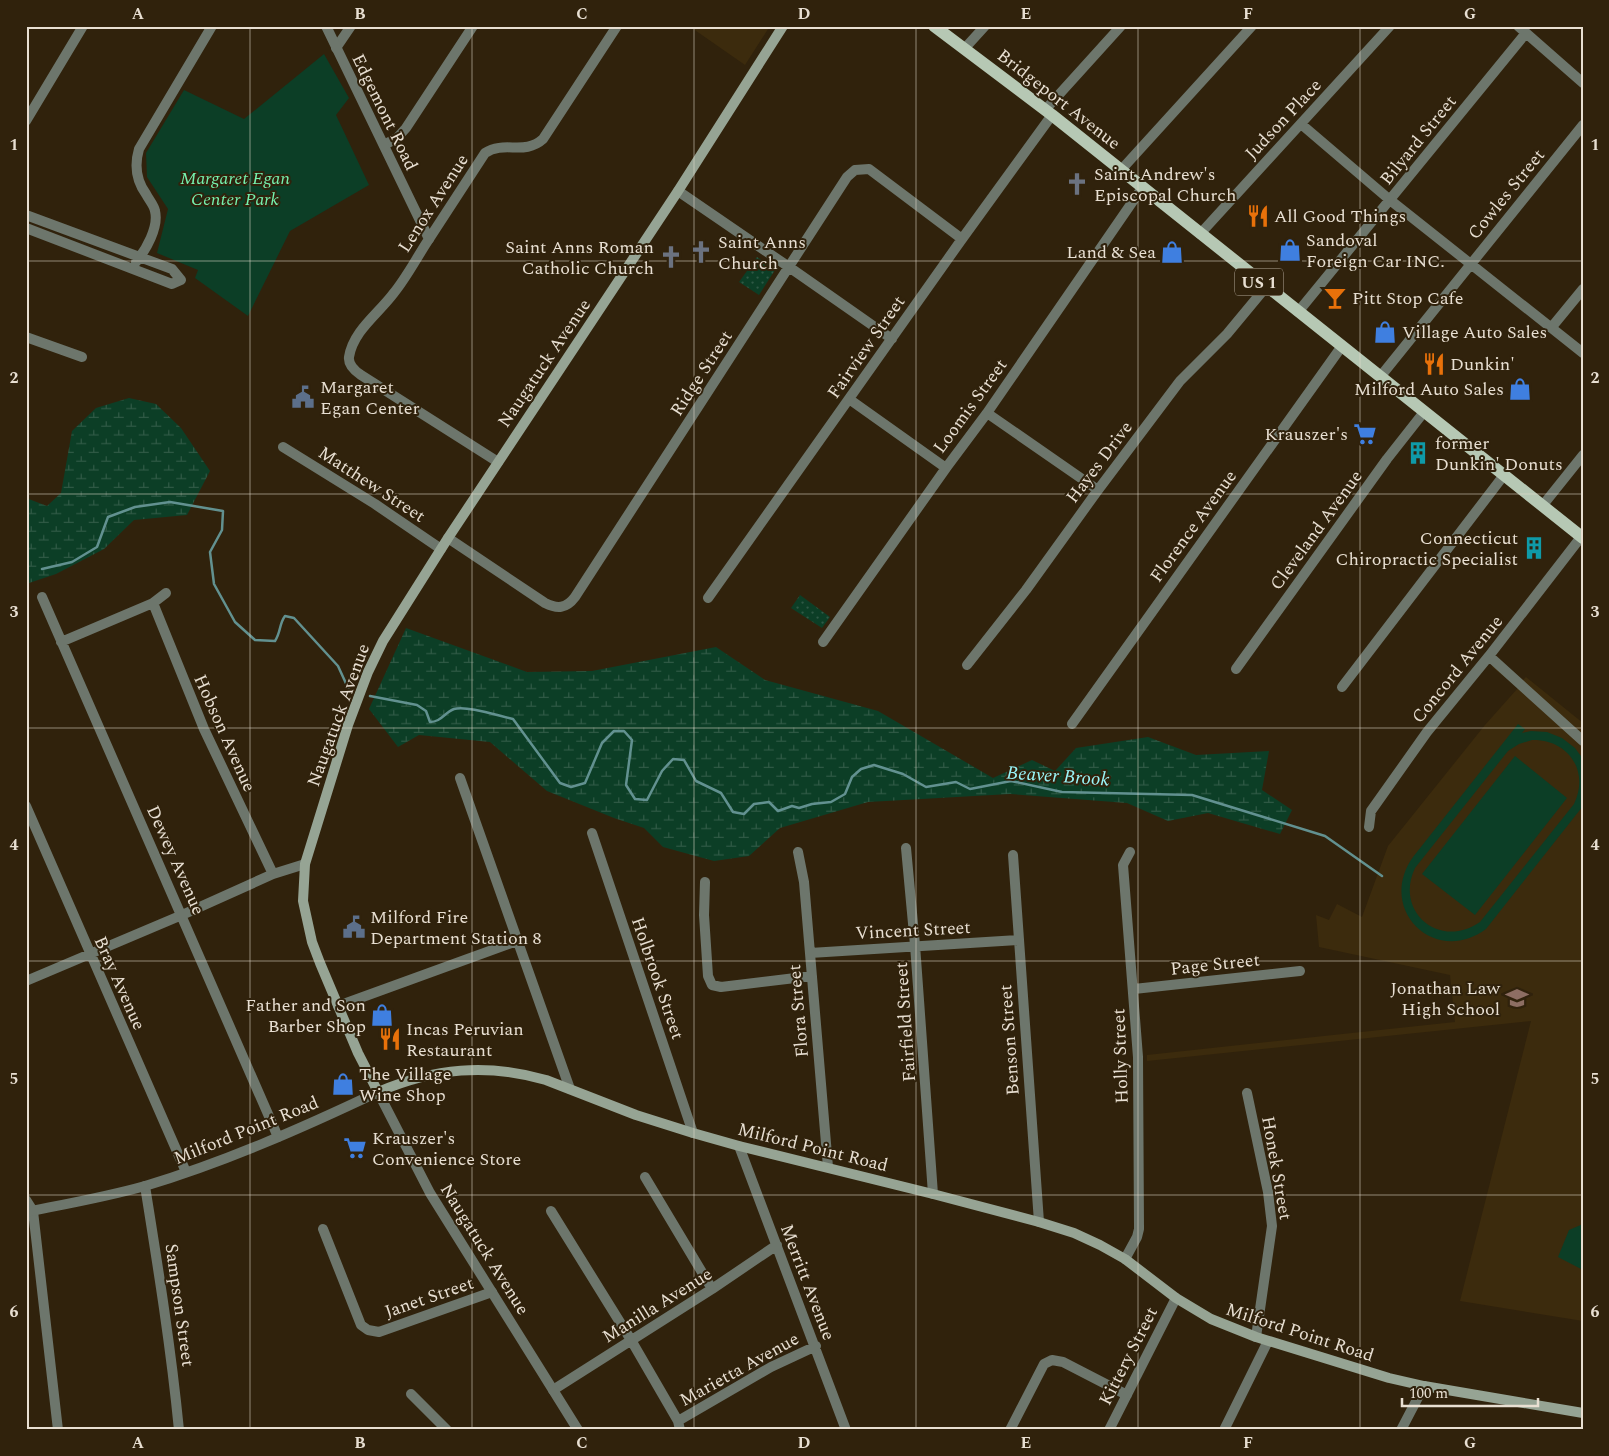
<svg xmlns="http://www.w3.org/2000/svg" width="1609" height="1456" font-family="Spectral,serif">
  <defs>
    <pattern id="grass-dots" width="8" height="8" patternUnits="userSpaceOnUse" patternTransform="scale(1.25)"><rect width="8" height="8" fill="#0c3e26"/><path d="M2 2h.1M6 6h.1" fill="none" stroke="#2f5945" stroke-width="1.8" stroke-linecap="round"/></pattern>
    <pattern id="wetland-marsh" width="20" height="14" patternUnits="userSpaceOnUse" patternTransform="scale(1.25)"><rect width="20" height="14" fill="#0c3e26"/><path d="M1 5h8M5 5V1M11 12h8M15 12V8" fill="none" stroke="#2f5945"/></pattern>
  </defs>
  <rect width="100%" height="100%" fill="#30220c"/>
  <path fill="#3c2b0d" d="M689,26H770L745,65Z
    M1497,660L1523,680L1526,677L1583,723V1321L1460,1301L1531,1021L1147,1061V1055L1455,1022L1450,975L1319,947L1316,915L1329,920L1337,904L1362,917L1388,846L1485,725L1518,688L1492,667Z"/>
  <path fill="url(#grass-dots)" d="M757,257L775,270L759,295L739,282Z
    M800,595L830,617L822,628L791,608Z"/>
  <path fill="url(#wetland-marsh)" d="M129,398L156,404L181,428L210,471L187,515L134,520L104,549L56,574L26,584V498L47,506L61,493L72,431L96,408Z
    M406,628L527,672L592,671L716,647L765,680L878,711L993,778L1032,760L1055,771L1076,748L1148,737L1196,755L1269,751L1262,790L1292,810L1280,834L1208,813L1168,821L1127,803L1010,794L868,802L780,828L749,856L714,861L663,847L644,828L614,818L547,791L490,742L419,735L398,747L369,709Z"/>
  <path fill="#0c3e26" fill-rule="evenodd" d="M324,54L349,98L336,115L369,185L290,231L248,316L195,278L198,270L157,253L168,209L147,177L146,153L184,90L244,119Z
    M1518,724L1525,729L1522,733L1531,731L1547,732L1562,738L1575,748L1583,759V806L1486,929C1435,967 1376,909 1413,857ZM1532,740C1568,739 1590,771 1574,804L1480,922C1440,950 1394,912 1415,868L1508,751L1519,744Z
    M1515,756L1567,798L1475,915L1422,874Z
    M1583,1224V1270L1558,1257L1569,1230Z"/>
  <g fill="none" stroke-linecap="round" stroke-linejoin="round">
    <path stroke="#629190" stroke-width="2.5" d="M42,569L72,562L97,547L108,517L135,507L170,502L223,511L222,530L210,552L214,584L235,622L255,640L275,641C281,632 279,624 285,616L294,618L338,666L349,690
      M370,696L417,705L426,711L430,722C441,722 444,713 454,709C466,705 499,716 513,719L560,783L571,787L585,783L602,743L614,731H624L632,740L626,785L635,799L647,800L662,771L673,759L684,760L696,781L721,793L733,812L744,814L754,804L769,802L778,811L792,806L799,808L812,804L831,802L845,794L852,777L861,769L874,765L903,774L926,787L956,782L970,789L1011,781L1062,792L1192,795L1325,836L1382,876"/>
    <path stroke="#6d766c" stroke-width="10" d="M1518,26L1583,83
      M336,48L351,26
      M965,48L985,26
      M1045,110L1121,26
      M26,121L83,26
      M1301,124L1390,200L1583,353
      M384,145L397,138L406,128L473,26
      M1121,170L1252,26
      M678,191L789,267L892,339
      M26,215L172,269L181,280L172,284L26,228
      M1200,234L1390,26
      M429,239L485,153C505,140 524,156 543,139L617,26
      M136,262C146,250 159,227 155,211C154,205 149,200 146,194C136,180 134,166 139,149L212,26
      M1298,312L1526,33
      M1551,328L1583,289
      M26,337L82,357
      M1380,377L1583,125
      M849,399L946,468
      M987,413L1098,490
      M283,447L375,504L441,549
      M1543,505L1583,455
      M448,538L545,603C557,609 566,609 575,597L847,177L855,170L869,169L962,239
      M42,597L278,1137
      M708,598L962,239L1052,115
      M153,603L204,729L273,874
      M61,642L153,603L166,593
      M823,642L946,468L987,413L1142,188
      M1489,656L1583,741
      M967,665L1026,590L1098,490L1180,381L1227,334L1266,287
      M1236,669L1387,459L1424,412
      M1342,687L1504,475
      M1072,724L1342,346
      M460,778L570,1089
      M26,806L186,1172
      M1369,827L1371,811L1427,732L1489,656L1581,537
      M592,833L693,1133
      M906,848L915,945L933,1194
      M798,852L804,882L828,1167
      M1013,855L1039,1222
      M705,882L704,915L708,976L712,985L721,987L812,976
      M810,953L1018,940
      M26,981L182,915L273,874L305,864
      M1134,989L1300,971
      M338,1006L517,941
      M1247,1093L1268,1192L1272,1226L1256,1337
      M739,1146L846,1430
      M645,1177L712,1289
      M145,1186C158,1267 171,1348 179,1430
      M26,1200L33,1211L58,1430
      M551,1211L631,1340L678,1421L680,1430
      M323,1229L361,1325L368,1330L379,1332L492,1292
      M1125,1259L1137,1237L1139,1229L1138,1057L1123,865L1130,852
      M553,1390L712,1289L777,1245
      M411,1394L447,1430
      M678,1421L771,1367L816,1346
      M1010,1430L1044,1364L1052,1360L1063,1362L1127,1395
      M1109,1430L1176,1298
      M1224,1430L1268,1341
      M1401,1430L1424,1386"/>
    <path stroke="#6d766c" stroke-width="10" d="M326,26L429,239C417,257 407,277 393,294C378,314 353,331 349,357C348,365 355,371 361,375L498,462
      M26,1212C66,1204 106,1197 145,1186C225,1162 302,1128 378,1092L430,1193L578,1430"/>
    <path stroke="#96a494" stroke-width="10" d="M783,26L678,191L448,538L383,641L368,672L348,725L305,864L303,901L312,942L320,963L358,1053L378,1092C434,1068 487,1063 546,1080L636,1115L693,1133L739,1146L933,1194L1039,1222L1074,1233L1100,1245L1125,1259L1176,1298L1211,1319L1256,1337L1389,1378L1424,1386L1583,1413"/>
    <path stroke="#b6c8b4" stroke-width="12" d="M934,26L1052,115L1583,538"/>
  </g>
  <path fill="none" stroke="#e8dfd2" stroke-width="1" stroke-opacity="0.55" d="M250,26V1430M472,26V1430M694,26V1430M916,26V1430M1138,26V1430M1360,26V1430M26,261H1583M26,494H1583M26,728H1583M26,961H1583M26,1195H1583"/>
  <defs>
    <symbol id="church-bare" viewBox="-9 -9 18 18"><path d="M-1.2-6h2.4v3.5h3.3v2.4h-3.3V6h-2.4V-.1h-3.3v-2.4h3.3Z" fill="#6b7280" stroke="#30220c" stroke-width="2.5" paint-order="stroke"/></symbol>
    <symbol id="restaurant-bare" viewBox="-9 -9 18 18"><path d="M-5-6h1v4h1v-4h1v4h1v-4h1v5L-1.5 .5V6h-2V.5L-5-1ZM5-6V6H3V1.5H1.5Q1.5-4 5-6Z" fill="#e8710a" stroke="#30220c" stroke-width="2.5" paint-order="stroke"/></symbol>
    <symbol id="shop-bare" viewBox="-9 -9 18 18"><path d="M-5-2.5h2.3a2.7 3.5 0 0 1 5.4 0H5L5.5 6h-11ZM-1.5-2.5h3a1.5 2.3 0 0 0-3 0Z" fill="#3f7fe0" stroke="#30220c" stroke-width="2.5" paint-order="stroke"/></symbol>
    <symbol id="bar-bare" viewBox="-9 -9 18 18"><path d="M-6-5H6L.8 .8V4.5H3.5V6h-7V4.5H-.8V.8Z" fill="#e8710a" stroke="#30220c" stroke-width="2.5" paint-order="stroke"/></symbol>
    <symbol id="civic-bare" viewBox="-9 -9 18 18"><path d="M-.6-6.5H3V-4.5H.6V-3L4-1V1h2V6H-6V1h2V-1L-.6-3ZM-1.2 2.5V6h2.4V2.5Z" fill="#5c6f8a" stroke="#30220c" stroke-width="2.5" paint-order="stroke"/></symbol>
    <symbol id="supermarket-bare" viewBox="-9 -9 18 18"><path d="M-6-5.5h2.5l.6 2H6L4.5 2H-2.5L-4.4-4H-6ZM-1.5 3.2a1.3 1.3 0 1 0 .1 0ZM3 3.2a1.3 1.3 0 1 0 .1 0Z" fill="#3f7fe0" stroke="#30220c" stroke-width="2.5" paint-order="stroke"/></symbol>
    <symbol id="building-bare" viewBox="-9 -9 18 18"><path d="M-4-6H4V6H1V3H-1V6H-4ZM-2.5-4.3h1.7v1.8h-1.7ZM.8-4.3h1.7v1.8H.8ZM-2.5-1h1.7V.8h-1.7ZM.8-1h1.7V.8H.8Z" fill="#0f9aa8" stroke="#30220c" stroke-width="2.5" paint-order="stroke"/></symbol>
    <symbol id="school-bare" viewBox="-9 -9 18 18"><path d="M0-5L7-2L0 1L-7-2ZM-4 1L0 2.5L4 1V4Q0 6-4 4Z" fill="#8d6e63" stroke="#30220c" stroke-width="2.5" paint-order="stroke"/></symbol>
  </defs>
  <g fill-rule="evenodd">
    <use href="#church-bare" x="1061" y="168" width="32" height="32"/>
    <use href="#restaurant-bare" x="1242" y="200" width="32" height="32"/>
    <use href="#shop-bare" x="1274" y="234" width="32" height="32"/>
    <use href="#church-bare" x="685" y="236" width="32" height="32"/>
    <use href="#shop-bare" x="1156" y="236" width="32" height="32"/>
    <use href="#church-bare" x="655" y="241" width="32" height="32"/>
    <use href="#bar-bare" x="1319" y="282" width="32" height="32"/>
    <use href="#shop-bare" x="1369" y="316" width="32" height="32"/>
    <use href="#restaurant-bare" x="1418" y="348" width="32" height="32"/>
    <use href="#shop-bare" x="1504" y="373" width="32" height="32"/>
    <use href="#civic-bare" x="287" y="381" width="32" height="32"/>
    <use href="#supermarket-bare" x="1349" y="418" width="32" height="32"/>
    <use href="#building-bare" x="1402" y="437" width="32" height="32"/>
    <use href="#building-bare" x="1518" y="532" width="32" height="32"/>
    <use href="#civic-bare" x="338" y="911" width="32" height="32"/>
    <use href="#school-bare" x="1501" y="982" width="32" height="32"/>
    <use href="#shop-bare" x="366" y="999" width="32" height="32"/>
    <use href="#restaurant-bare" x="374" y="1023" width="32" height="32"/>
    <use href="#shop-bare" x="327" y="1068" width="32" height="32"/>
    <use href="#supermarket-bare" x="339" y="1132" width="32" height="32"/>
  </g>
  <g text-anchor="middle" stroke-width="4" stroke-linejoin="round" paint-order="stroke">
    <rect fill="#30220c" stroke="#b1a697" stroke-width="1" x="1235" y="268.5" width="48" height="27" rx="4"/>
    <g font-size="16" font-weight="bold" fill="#e8dfd2">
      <text x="1259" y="288">US 1</text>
    </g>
    <g font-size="18" fill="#e8dfd2" stroke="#30220c">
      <text transform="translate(1059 99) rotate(38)" y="6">Bridgeport Avenue</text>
      <text transform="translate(385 112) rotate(64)" y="6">Edgemont Road</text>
      <text transform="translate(1283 119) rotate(-47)" y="6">Judson Place</text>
      <text transform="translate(1418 140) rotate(-51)" y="6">Bilyard Street</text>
      <text transform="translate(1506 194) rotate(-51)" y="6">Cowles Street</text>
      <text transform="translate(433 203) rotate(-57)" y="6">Lenox Avenue</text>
      <text transform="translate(866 347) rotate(-55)" y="6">Fairview Street</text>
      <text transform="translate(544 363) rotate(-56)" y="6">Naugatuck Avenue</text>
      <text transform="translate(701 373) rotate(-57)" y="6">Ridge Street</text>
      <text transform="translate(970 406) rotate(-54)" y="6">Loomis Street</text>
      <text transform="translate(1099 462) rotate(-53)" y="6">Hayes Drive</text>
      <text transform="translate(372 484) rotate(33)" y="6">Matthew Street</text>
      <text transform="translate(1193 526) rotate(-54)" y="6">Florence Avenue</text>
      <text transform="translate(1316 530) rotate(-54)" y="6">Cleveland Avenue</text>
      <text transform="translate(1457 669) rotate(-51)" y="6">Concord Avenue</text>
      <text transform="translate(338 715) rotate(-70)" y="6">Naugatuck Avenue</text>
      <text transform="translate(225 733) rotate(66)" y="6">Hobson Avenue</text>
      <text transform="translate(176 860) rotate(66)" y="6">Dewey Avenue</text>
      <text transform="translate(913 930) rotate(-3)" y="6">Vincent Street</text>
      <text transform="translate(1215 964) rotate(-6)" y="6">Page Street</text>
      <text transform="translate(658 978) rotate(71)" y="6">Holbrook Street</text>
      <text transform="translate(120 983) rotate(66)" y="6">Bray Avenue</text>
      <text transform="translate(798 1011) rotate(-95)" y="6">Flora Street</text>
      <text transform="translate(905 1022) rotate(-94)" y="6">Fairfield Street</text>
      <text transform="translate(1009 1040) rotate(-94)" y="6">Benson Street</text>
      <text transform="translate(1120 1056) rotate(-92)" y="6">Holly Street</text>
      <text transform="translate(246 1130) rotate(-22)" y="6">Milford Point Road</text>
      <text transform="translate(813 1147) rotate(14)" y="6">Milford Point Road</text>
      <text transform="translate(1277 1168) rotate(80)" y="6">Honek Street</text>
      <text transform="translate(485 1249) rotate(58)" y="6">Naugatuck Avenue</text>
      <text transform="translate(808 1282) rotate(69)" y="6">Merritt Avenue</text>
      <text transform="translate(429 1297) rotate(-19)" y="6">Janet Street</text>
      <text transform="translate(180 1305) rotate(82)" y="6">Sampson Street</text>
      <text transform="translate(657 1305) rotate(-32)" y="6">Manilla Avenue</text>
      <text transform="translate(1300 1332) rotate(18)" y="6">Milford Point Road</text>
      <text transform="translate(1128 1356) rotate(-63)" y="6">Kittery Street</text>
      <text transform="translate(739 1369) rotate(-29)" y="6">Marietta Avenue</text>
    </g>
    <g font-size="18" fill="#e8dfd2" stroke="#30220c" text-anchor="start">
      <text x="1094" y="180">Saint Andrew's<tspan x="1094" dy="21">Episcopal Church</tspan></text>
      <text x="1274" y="222">All Good Things</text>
      <text x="1306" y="246">Sandoval<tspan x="1306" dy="21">Foreign Car INC.</tspan></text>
      <text x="718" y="248">Saint Anns<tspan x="718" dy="21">Church</tspan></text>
      <text x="654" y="253" text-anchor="end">Saint Anns Roman<tspan x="654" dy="21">Catholic Church</tspan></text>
      <text x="1156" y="258" text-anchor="end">Land &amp; Sea</text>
      <text x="1352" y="304">Pitt Stop Cafe</text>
      <text x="1402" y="338">Village Auto Sales</text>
      <text x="1450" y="370">Dunkin'</text>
      <text x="320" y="393">Margaret<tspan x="320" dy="21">Egan Center</tspan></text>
      <text x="1504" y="395" text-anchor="end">Milford Auto Sales</text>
      <text x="1348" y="440" text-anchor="end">Krauszer's</text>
      <text x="1435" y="449">former<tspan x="1435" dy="21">Dunkin' Donuts</tspan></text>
      <text x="1518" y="544" text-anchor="end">Connecticut<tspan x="1518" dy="21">Chiropractic Specialist</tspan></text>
      <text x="370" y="923">Milford Fire<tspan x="370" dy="21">Department Station 8</tspan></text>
      <text x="1500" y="994" text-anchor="end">Jonathan Law<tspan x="1500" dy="21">High School</tspan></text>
      <text x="366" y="1011" text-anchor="end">Father and Son<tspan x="366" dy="21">Barber Shop</tspan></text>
      <text x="406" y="1035">Incas Peruvian<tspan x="406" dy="21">Restaurant</tspan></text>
      <text x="359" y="1080">The Village<tspan x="359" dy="21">Wine Shop</tspan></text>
      <text x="372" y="1144">Krauszer's<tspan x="372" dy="21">Convenience Store</tspan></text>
    </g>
    <g font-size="18" font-style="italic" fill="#75f2af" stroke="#30220c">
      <text x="235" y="184">Margaret Egan<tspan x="235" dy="21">Center Park</tspan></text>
    </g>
    <g font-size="19" font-style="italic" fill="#99f6f9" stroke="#30220c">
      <text transform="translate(1058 775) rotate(4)" y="7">Beaver Brook</text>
    </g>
  </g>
  <rect width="1609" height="1456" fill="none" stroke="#30220c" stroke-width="55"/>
  <path d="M1402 1398v8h136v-8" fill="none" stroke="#e8dfd2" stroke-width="2.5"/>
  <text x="1409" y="1398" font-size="15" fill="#e8dfd2" stroke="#30220c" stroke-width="4" paint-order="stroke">100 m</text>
  <rect x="28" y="28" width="1554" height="1400" fill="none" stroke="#e8dfd2" stroke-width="2"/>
  <g font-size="16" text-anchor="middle" font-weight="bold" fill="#e8dfd2">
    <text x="138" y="19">A</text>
    <text x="360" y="19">B</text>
    <text x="582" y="19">C</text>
    <text x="804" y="19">D</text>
    <text x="1026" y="19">E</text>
    <text x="1248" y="19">F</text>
    <text x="1470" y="19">G</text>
    <text x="14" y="150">1</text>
    <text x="1595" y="150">1</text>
    <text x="14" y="383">2</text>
    <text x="1595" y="383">2</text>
    <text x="14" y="617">3</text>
    <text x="1595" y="617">3</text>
    <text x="14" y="850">4</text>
    <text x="1595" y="850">4</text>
    <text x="14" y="1084">5</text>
    <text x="1595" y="1084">5</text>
    <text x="14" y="1317">6</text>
    <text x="1595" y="1317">6</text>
    <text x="138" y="1448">A</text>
    <text x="360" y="1448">B</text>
    <text x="582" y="1448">C</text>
    <text x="804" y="1448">D</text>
    <text x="1026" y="1448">E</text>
    <text x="1248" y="1448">F</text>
    <text x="1470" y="1448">G</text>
  </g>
</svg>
